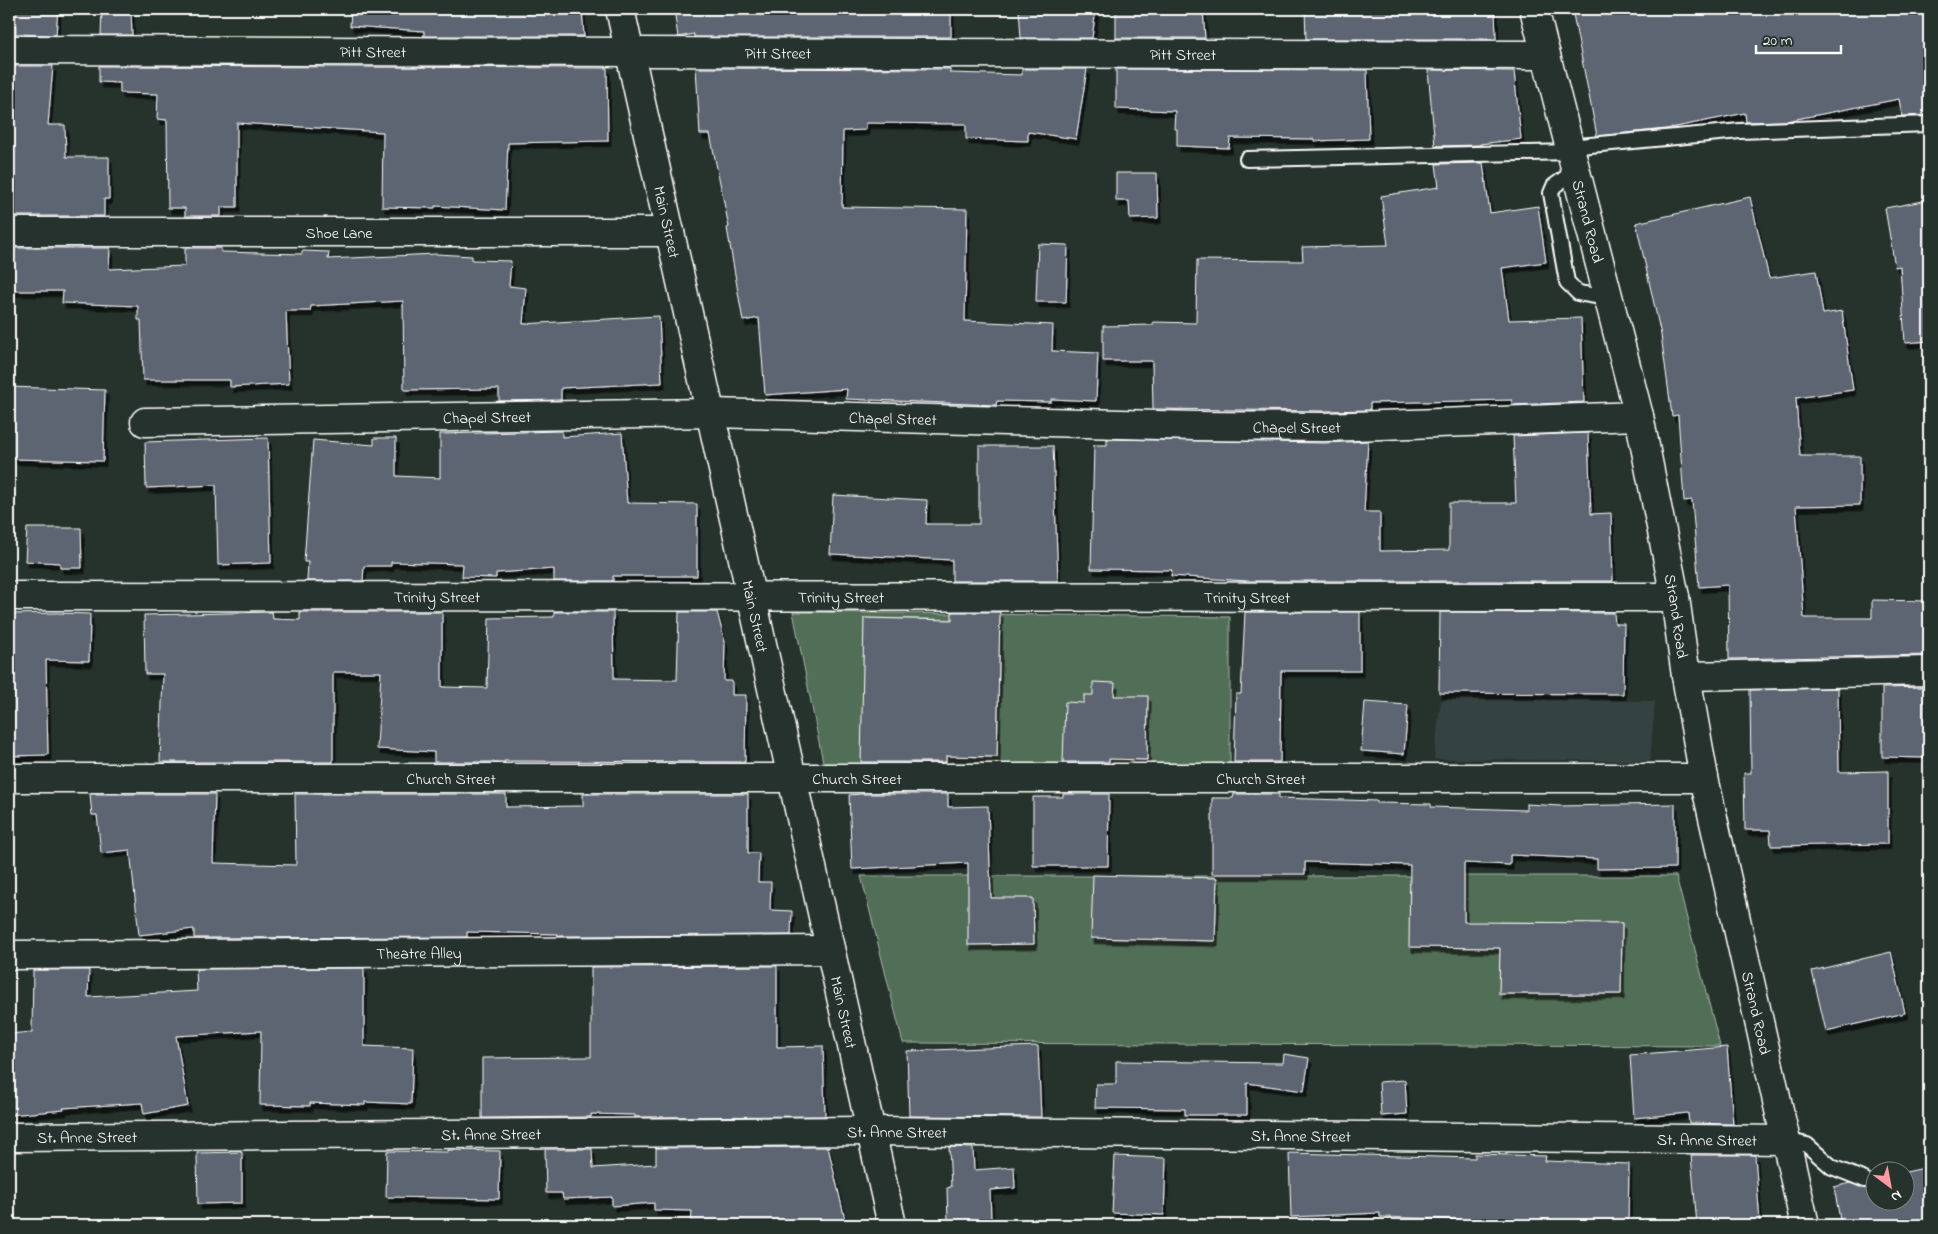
<svg xmlns="http://www.w3.org/2000/svg" width="1938" height="1234" font-family="'Indie Flower',sans-serif">
  <defs>
    <filter id="shadow"><feDropShadow dx="3" dy="5.5" stdDeviation="0" flood-color="#0009"/></filter>
  </defs>
  <rect width="100%" height="100%" fill="#26332d"/>
  <filter id="ink" filterUnits="userSpaceOnUse"><feTurbulence type="fractalNoise" baseFrequency=".02" numOctaves="2"/><feDisplacementMap in="SourceGraphic" scale="10" xChannelSelector="R" yChannelSelector="G"/><feConvolveMatrix kernelMatrix="1 2 1 2 8 2 1 2 1" color-interpolation-filters="sRGB"/></filter>
  <g filter="url(#ink)">
    <path fill="#364242" d="M1441,700L1655,701L1650,761L1434,759Z"/>
    <path fill="#516e56" stroke="#a8b6aa" fill-rule="evenodd" d="M793,612L1230,617V764L824,767ZM864,618L1000,620L997,757L862,755Z
      M861,876H1676L1720,1046L903,1043ZM1500,922L1622,923L1621,994H1500Z"/>
    <path fill="#5d6572" stroke="#fff" filter="url(#shadow)" d="M15,9H58L56,35L16,34Z
      M102,9H131L132,35H101Z
      M351,9H582L584,36H424V31L350,26Z
      M674,9H951V37H694V34L678,37Z
      M1019,9H1096L1092,38H1021Z
      M1116,9H1203L1205,38H1116Z
      M1305,9H1495L1496,39H1306Z
      M1604,9H1929V115L1902,116L1899,99L1786,121L1746,122L1745,113L1666,129L1597,136L1573,14Z
      M9,66H53L48,125H65L66,157H109V199H104V216H9Z
      M99,66L607,68L608,141L508,143L505,210L435,206V208L382,207L383,132L237,123V207H221V216H185V208H168L167,120L157,119L158,94L120,93V83L99,82Z
      M696,68L950,69V73L1022,75V69H1087L1076,139L1028,132V141L966,139V124L866,123V130L843,131L842,207L967,209L965,321L1053,325L1052,351L1098,353L1096,401L1051,399V402L997,401L996,405L846,399L847,389L765,395L759,318L743,321L727,228L729,227L710,134H700Z
      M1116,69L1367,70L1369,139L1314,141V139L1230,138L1229,148L1177,146V129H1174L1175,111L1116,109Z
      M1428,70L1514,71L1521,139L1480,144V145L1435,146Z
      M1483,163L1490,213L1538,206L1546,262L1502,268L1509,320L1581,318L1584,402L1512,405V400L1370,403V410L1324,411L1153,409L1152,361H1103V326L1153,325V322L1196,323L1197,260L1303,261L1302,247L1388,245L1381,196L1439,187L1436,164Z
      M1116,173H1157L1158,218L1130,219L1129,201H1116Z
      M1750,197L1769,278L1816,271L1823,314L1842,311L1853,390L1796,398L1800,456H1860V505L1796,506L1804,618H1872V600L1929,601V655L1729,659L1728,585L1699,587L1692,500L1684,501L1678,415L1672,416L1661,335L1636,223Z
      M1929,200V262H1924L1929,317V341L1905,343L1900,266L1895,267L1885,208Z
      M1038,244L1068,245L1066,302H1036Z
      M9,248H110L109,269L185,266V248H221V252L302,254V251L329,252L328,259L437,254L472,256V260L511,261L509,286L526,288L523,324L659,316L662,383L561,388V400L499,401V389L404,390L403,301L311,306L310,311H286L289,384L230,387V380H143L141,320H138V306L62,303L63,291H9Z
      M9,387L105,390L103,461L9,459Z
      M562,431V437L622,433L627,503L697,504V576H613V581H554V569L496,573V578L462,577L463,564L391,562V566H364L363,581H307L308,562H304L313,440L374,445V438H396V476L440,478V434Z
      M1588,433L1591,514L1611,513L1613,581H1247L1171,576L1172,570L1091,569L1094,445H1107V439L1324,443L1368,441L1364,512H1380V551L1449,550V503H1516L1513,436Z
      M268,438L271,563L218,565L216,485L146,488L145,442Z
      M979,446H1053L1058,581H952V560L830,554L833,495L927,500L926,524H979Z
      M27,528H81L82,568H60V563L25,561Z
      M272,612L273,619L300,620V612H442V687L487,688L489,618L554,617V612H613L614,679L677,680L679,612H717L725,642L724,681H732V695H746L745,762L504,761L505,762H434V752L377,749L381,672H333V762H160L163,674H145L144,615Z
      M952,612H1000L997,757L946,756V762H861L864,618L952,620Z
      M1245,612H1360V671H1281L1280,762H1234L1236,694H1241Z
      M1440,612L1614,613L1615,624H1624L1623,694L1439,693Z
      M57,613L90,614L89,661L46,660L48,755L9,756V614Z
      M1093,682L1115,683L1114,696H1148L1147,760L1109,759V762H1063L1065,702L1084,703V695H1093Z
      M1925,687V758L1882,757V688Z
      M1838,688L1839,772L1888,771V844L1771,846L1770,830H1745L1744,773H1751L1750,690Z
      M1365,702L1408,705L1404,754L1361,751Z
      M90,794H215L213,863L296,865L295,794H506V807L583,806V794H748V853H759L758,882H771L770,910L792,911L791,935L558,936V934L467,932V937L194,938V929L139,935L130,850L101,853L97,815H92Z
      M861,794H948V807L988,806L991,898H1033L1034,944L968,945V863L852,869L849,795Z
      M1063,794H1109L1108,866H1033V797H1063Z
      M1234,794H1279V798L1377,801V803L1431,804V807L1526,810V804L1560,806L1675,804V868L1597,869V859L1510,855V865L1464,863V922L1622,923L1621,994H1499L1500,948L1409,947L1410,865L1305,862V874H1212V798H1233Z
      M1093,875L1217,878L1215,941L1091,938Z
      M1891,952L1905,1013L1826,1031L1812,971Z
      M777,966V1047L823,1046L825,1116L635,1117V1115L591,1114V1117L482,1118V1058L591,1057V967Z
      M364,968V1046L413,1048L411,1104L365,1102V1105L310,1103V1106L260,1105L261,1031L176,1036L188,1106L144,1114L142,1103L63,1108L64,1110L9,1115V1034L32,1032L33,970H89L88,997L197,991L196,969Z
      M1038,1046L1041,1117L909,1116L907,1051Z
      M1727,1047L1733,1124L1689,1123L1688,1113L1634,1118L1630,1055Z
      M1284,1054L1309,1058L1304,1091L1247,1083V1115H1185V1109L1095,1108L1096,1084H1116V1061L1283,1063Z
      M1405,1080L1407,1114L1381,1116L1379,1082Z
      M828,1147L846,1224L691,1225L692,1211L654,1210V1203L612,1206V1197L563,1199L562,1193H546L545,1149H592L593,1168L656,1164V1148Z
      M949,1147L973,1148L974,1170L1014,1167L1015,1188L990,1190L991,1220L948,1222L947,1188L951,1187Z
      M448,1150L500,1151L499,1199L386,1197L387,1151L448,1152Z
      M242,1152V1203L198,1204L197,1153Z
      M1289,1153L1475,1158V1154L1546,1156L1545,1161L1629,1164L1628,1225L1543,1222L1542,1224L1472,1221V1220L1380,1217V1213L1291,1217Z
      M1691,1155H1755L1760,1223L1697,1225Z
      M1115,1156L1166,1158L1164,1215L1112,1213Z
      M1929,1167V1225H1841L1834,1187L1850,1183L1867,1189L1871,1186L1874,1179L1876,1178V1202H1906V1172Z"/>
    <g fill="none" stroke-linecap="round" stroke-linejoin="round">
      <defs>
        <path id="service" d="M1569,147L1740,131L1929,124
          M1247,159L1571,152
          M1575,171L1554,186L1551,193L1567,282L1578,293L1608,298
          M1785,1140L1807,1145L1832,1167L1865,1180"/>
        <g id="minor">
          <path id="s1" d="M9,50L1546,55"/>
          <path id="s2" d="M9,232H670"/>
          <path id="s3" d="M145,422L710,413L1195,426L1324,427L1639,416"/>
          <path id="s4" d="M9,596L1675,597"/>
          <path d="M1686,676L1929,671"/>
          <path id="s5" d="M9,778H1704"/>
          <path id="s6" d="M9,955L829,950"/>
          <path id="s7" d="M9,1137L870,1131L1785,1140"/>
        </g>
        <g id="tertiary">
          <path id="s8" d="M620,9L892,1225"/>
          <path id="s9" d="M1534,9L1639,416L1675,597L1686,676L1704,778L1805,1225"/>
        </g>
      </defs>
      <use href="#service" stroke="#fff" stroke-width="18"/>
      <use href="#minor" stroke="#fff" stroke-width="31"/>
      <use href="#tertiary" stroke="#fff" stroke-width="31"/>
      <use href="#service" stroke="#26332d" stroke-width="14"/>
      <use href="#minor" stroke="#26332d" stroke-width="28"/>
      <use href="#tertiary" stroke="#26332d" stroke-width="28"/>
    </g>
  </g>
  <g text-anchor="middle" stroke-width="4" stroke-linejoin="round" paint-order="stroke">
    <g font-size="16" fill="#fff" stroke="#26332d">
      <text dy="6" stroke="none"><textPath href="#s1" startOffset="364">Pitt Street</textPath></text>
      <text dy="6" stroke="none"><textPath href="#s1" startOffset="769">Pitt Street</textPath></text>
      <text dy="6" stroke="none"><textPath href="#s1" startOffset="1174">Pitt Street</textPath></text>
      <text dy="6" stroke="none"><textPath href="#s9" startOffset="219">Strand Road</textPath></text>
      <text dy="6" stroke="none"><textPath href="#s8" startOffset="218">Main Street</textPath></text>
      <text dy="6" stroke="none"><textPath href="#s2" startOffset="330">Shoe Lane</textPath></text>
      <text dy="6" stroke="none"><textPath href="#s3" startOffset="342">Chapel Street</textPath></text>
      <text dy="6" stroke="none"><textPath href="#s3" startOffset="748">Chapel Street</textPath></text>
      <text dy="6" stroke="none"><textPath href="#s3" startOffset="1152">Chapel Street</textPath></text>
      <text dy="6" stroke="none"><textPath href="#s4" startOffset="428">Trinity Street</textPath></text>
      <text dy="6" stroke="none"><textPath href="#s4" startOffset="832">Trinity Street</textPath></text>
      <text dy="6" stroke="none"><textPath href="#s4" startOffset="1238">Trinity Street</textPath></text>
      <text dy="6" stroke="none"><textPath href="#s9" startOffset="624">Strand Road</textPath></text>
      <text dy="6" stroke="none"><textPath href="#s8" startOffset="622">Main Street</textPath></text>
      <text dy="6" stroke="none"><textPath href="#s5" startOffset="442">Church Street</textPath></text>
      <text dy="6" stroke="none"><textPath href="#s5" startOffset="848">Church Street</textPath></text>
      <text dy="6" stroke="none"><textPath href="#s5" startOffset="1252">Church Street</textPath></text>
      <text dy="6" stroke="none"><textPath href="#s6" startOffset="410">Theatre Alley</textPath></text>
      <text dy="6" stroke="none"><textPath href="#s8" startOffset="1028">Main Street</textPath></text>
      <text dy="6" stroke="none"><textPath href="#s9" startOffset="1029">Strand Road</textPath></text>
      <text dy="6" stroke="none"><textPath href="#s7" startOffset="888">St. Anne Street</textPath></text>
      <text dy="6" stroke="none"><textPath href="#s7" startOffset="482">St. Anne Street</textPath></text>
      <text dy="6" stroke="none"><textPath href="#s7" startOffset="1292">St. Anne Street</textPath></text>
      <text dy="6" stroke="none"><textPath href="#s7" startOffset="78">St. Anne Street</textPath></text>
      <text dy="6" stroke="none"><textPath href="#s7" startOffset="1698">St. Anne Street</textPath></text>
    </g>
  </g>
  <rect width="1938" height="1234" fill="none" stroke="#26332d" stroke-width="30"/>
  <rect x="15" y="15" width="1908" height="1204" fill="none" stroke="#fff" stroke-width="2" filter="url(#ink)"/>
  <g transform="translate(1890 1186) rotate(148)"><circle r="24" fill="#26332d" stroke="#7d8581"/>
  <path d="M0-4L9 19L0 12L-9 19Z" fill="#ff9aa2"/>
  <text y="-8" font-size="14" font-weight="bold" text-anchor="middle" fill="#ffffff">N</text>
  </g>
  <path d="M1756 45v8h85v-8" fill="none" stroke="#ffffff" stroke-width="2.5"/>
  <text x="1763" y="45" font-size="15" fill="#ffffff" stroke="#26332d" stroke-width="4" paint-order="stroke">20 m</text>
</svg>
